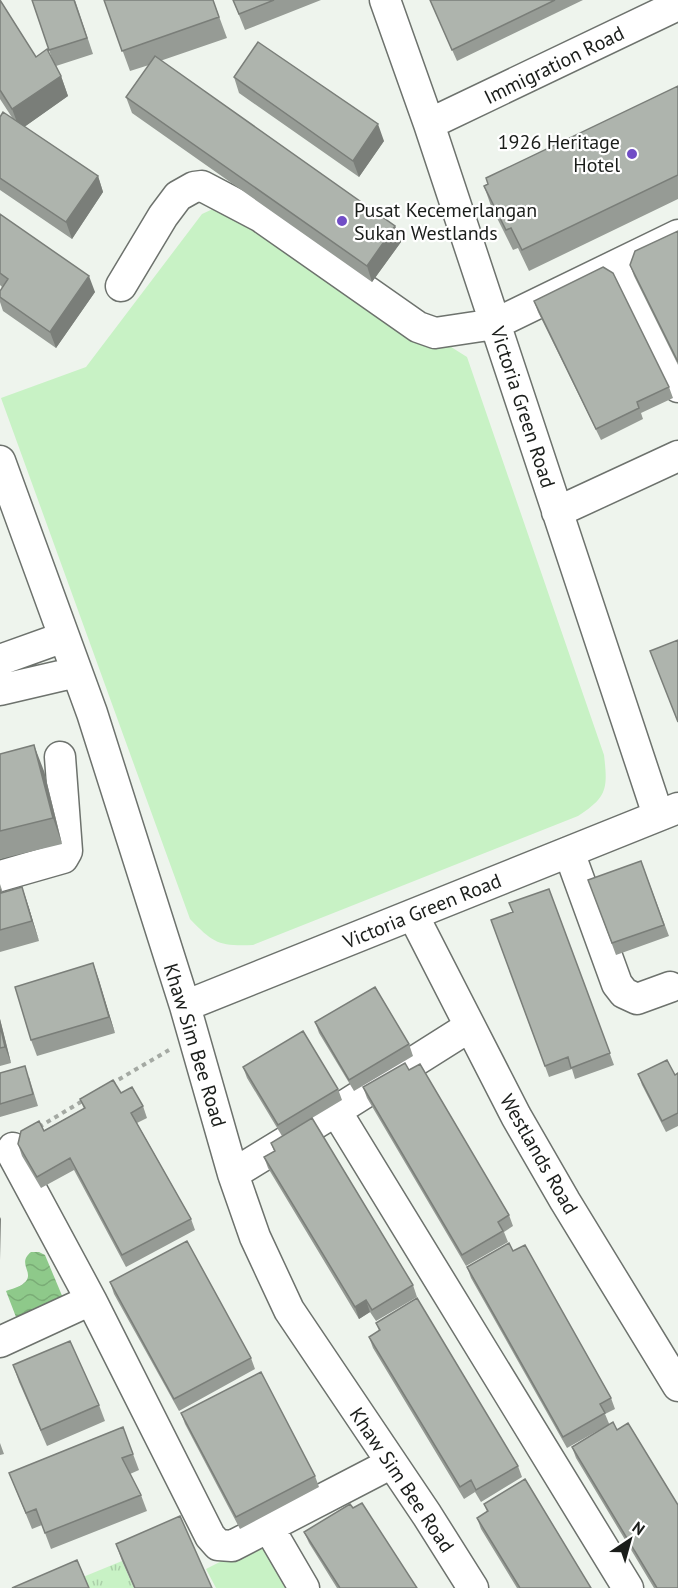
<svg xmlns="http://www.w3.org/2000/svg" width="678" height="1588" font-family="'PT Sans',sans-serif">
  <defs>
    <pattern id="grass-tufts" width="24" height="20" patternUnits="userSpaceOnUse" patternTransform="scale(1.5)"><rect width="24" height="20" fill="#c8f2c5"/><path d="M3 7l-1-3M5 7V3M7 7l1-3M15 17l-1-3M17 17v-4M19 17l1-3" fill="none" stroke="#abcfa9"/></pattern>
    <pattern id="water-waves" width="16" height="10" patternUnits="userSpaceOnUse" patternTransform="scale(1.5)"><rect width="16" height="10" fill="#8ec98a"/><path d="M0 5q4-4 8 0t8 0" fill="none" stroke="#7aac76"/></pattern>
  </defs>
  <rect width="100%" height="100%" fill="#eef4ed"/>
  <path fill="url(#grass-tufts)" d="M122,1561L134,1588H87L83,1577Z"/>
  <path fill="#c8f2c5" d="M215,208L243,216L467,357L604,755C608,789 607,797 578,816L253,945C219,946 214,944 190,919L1,398L86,367L202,214Z
    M261,1541L285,1588H216L206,1569Z"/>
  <path fill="url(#water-waves)" d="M31,1252H39L45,1255L63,1298L16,1317L6,1291C11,1289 20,1287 24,1283C36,1273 16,1264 31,1252Z"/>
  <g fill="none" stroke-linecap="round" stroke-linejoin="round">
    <defs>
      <path id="minor" d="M385,0L429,124L658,815
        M429,124L678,5
        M621,263L678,387
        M121,286L163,216L178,196L194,187L202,186L261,217L418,327L435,333L495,324L678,235
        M0,461L92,713L185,1006L233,1174L255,1237L289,1310L427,1515L473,1588
        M557,512L678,456
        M0,660L64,637
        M0,690L77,672
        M569,852L617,984L624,993L637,999L670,987
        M0,876L63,858L67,851L60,757
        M413,915L516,1116L565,1201L678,1386
        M185,1006L678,808
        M336,1111L628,1588
        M13,1148L14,1157L91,1300L210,1536L218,1545L232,1546L392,1463
        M233,1174L336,1111L469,1027
        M0,1342L91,1300
        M269,1528L304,1588"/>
    </defs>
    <use href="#minor" stroke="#6d726d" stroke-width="33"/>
    <path stroke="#a4a9a3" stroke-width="4" stroke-dasharray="4.5 4.5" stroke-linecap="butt" d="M111,1084L169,1050
      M39,1127L84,1100"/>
    <use href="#minor" stroke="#fff" stroke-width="30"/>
  </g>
  <path fill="#969b95" d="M0,0L36,57L53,61L49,50L75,0L93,54L56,66L61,76L68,96L24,127L98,176L103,192L72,239L0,190V117L13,119L0,99Z
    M104,0H213L227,38L160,61L395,226L401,242L372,282L132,113L126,97L149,65L130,71Z
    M233,0H321L245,30Z
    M430,0H583L457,61Z
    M234,77L384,141L359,177L239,93Z
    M678,86V199L529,271L518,248L513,250L491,206L484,186Z
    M0,214L95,292L56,348L3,311L0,302V291L2,287L0,285Z
    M678,231V365L634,276L630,265Z
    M534,301L669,387L673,398L641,413L643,419L601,440L538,312Z
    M0,754L44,771L62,844L0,859Z
    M641,861L669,936L616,955L588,880Z
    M0,884L3,893L22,887L29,908L39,941L0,952Z
    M549,889L614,1065L575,1079L572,1069L549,1077L491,920L513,912Z
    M93,963L115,1033L37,1056L31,1040Z
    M0,1019L11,1063L0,1066Z
    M315,1022L409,1044L413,1056L354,1091L319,1033Z
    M243,1067L338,1089L342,1100L282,1136L247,1078Z
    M409,1070L509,1215L513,1226L504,1232L508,1242L466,1266L367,1098L363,1087Z
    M0,1073L29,1077L38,1106L0,1117Z
    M678,1073V1126L666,1132L642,1085L638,1074L675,1075Z
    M121,1093L143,1106L147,1118L137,1123L191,1219L195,1230L126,1267L74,1170L41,1188L22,1156L18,1144L84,1109L80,1099Z
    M271,1143L413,1285L417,1297L376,1321L370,1312L359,1319L268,1168L264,1157L274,1151Z
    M513,1251L611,1398L615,1409L605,1414L678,1588H654L576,1458L572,1447L608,1425L567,1448L471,1278L467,1267Z
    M110,1282L251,1358L255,1369L179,1411L114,1294Z
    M376,1323L518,1466L522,1477L481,1502L475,1492L464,1499L373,1348L369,1337L379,1331Z
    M13,1365L99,1405L105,1421L47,1446L19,1382Z
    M181,1413L315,1476L319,1487L240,1529L185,1424Z
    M0,1443L4,1454L0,1455Z
    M133,1454L139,1470L130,1474L141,1495L147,1511L51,1549L42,1525L32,1529L9,1473Z
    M484,1504L591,1588H517L481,1529L477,1518L487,1512Z
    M304,1532L417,1588H337L309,1543Z
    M116,1544L212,1588H134L122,1561Z"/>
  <path fill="#7a7e79" d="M61,76L68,96L20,130L12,109Z
    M378,124L384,141L359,177L353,161Z
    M98,176L103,192L72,239L66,222Z
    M395,226L401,242L372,282L367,266Z
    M89,276L95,292L56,348L50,332Z
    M34,745L44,771L62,844L53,818Z
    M22,887L29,908L39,941L32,921Z
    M93,963L99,980L115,1033L109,1017Z
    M0,1019L11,1063L5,1047L0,1025Z
    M0,1217L1,1219L0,1260Z
    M366,1300L370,1312L359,1319L355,1307Z"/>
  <path fill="#aeb4ad" stroke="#7a7e79" stroke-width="1.5" d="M0,0L36,57L47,49L61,76L12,109L0,90Z
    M32,0H74L87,38L49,50Z
    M104,0H213L219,17L122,51Z
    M233,0H274L239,14Z
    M430,0H555L452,50Z
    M258,42L378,124L353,161L234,77Z
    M155,56L395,226L367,266L126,97Z
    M678,86V175L522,250L511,228L506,230L484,186L488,184L486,178Z
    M3,112L98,176L66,222L0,178V117Z
    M0,214L89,276L50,332L0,297V291L8,279L0,273Z
    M678,231V362L630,265L635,251Z
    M603,267L613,273L669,387L637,402L639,408L596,429L534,301Z
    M678,640V722L650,651Z
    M34,745L53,818L0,831V754Z
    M641,861L664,925L612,943L588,880Z
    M22,887L32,921L0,930V889L1,893Z
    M549,889L610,1053L571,1068L568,1057L545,1066L491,920L513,912L509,903Z
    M93,963L109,1017L31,1040L15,987Z
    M375,987L409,1044L349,1080L315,1022Z
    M0,1025L5,1047L0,1048Z
    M303,1031L338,1089L278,1125L243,1067Z
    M667,1060L675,1075L678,1073V1113L662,1121L638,1074Z
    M405,1063L409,1070L420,1064L509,1215L498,1222L503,1231L462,1255L363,1087Z
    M25,1066L33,1094L0,1104V1073Z
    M113,1080L121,1093L132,1087L143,1106L131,1113L191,1219L122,1255L70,1158L37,1177L18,1144L21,1131L39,1121L44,1131L85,1108L80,1099Z
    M312,1118L413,1285L372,1310L366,1300L355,1307L264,1157L275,1151L271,1143Z
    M187,1241L251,1358L174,1399L110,1282Z
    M509,1243L513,1251L525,1245L611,1398L600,1404L605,1413L563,1437L467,1267Z
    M417,1298L518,1466L476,1490L471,1480L460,1487L369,1337L380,1330L376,1323Z
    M70,1341L99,1405L41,1430L13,1365Z
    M261,1372L315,1476L236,1517L181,1413Z
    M613,1422L617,1430L628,1423L678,1505V1588H657L572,1447Z
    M123,1427L133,1454L122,1458L141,1495L45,1533L36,1509L26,1513L9,1473Z
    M525,1479L591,1588H520L477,1518L488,1511L484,1504Z
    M362,1503L417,1588H340L304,1532L350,1504L353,1508Z
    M180,1516L212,1588H135L116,1544Z
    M77,1560L89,1588H12Z"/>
  <g fill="#714dc6" stroke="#fff" stroke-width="2">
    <circle cx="632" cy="154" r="6"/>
    <circle cx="342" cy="221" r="6"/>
  </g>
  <g text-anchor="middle" stroke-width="4.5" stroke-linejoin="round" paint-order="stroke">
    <g font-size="20" fill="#1a1d1a" stroke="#fff">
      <text transform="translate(554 65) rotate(-26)" y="7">Immigration Road</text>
      <text transform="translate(523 407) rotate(72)" y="7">Victoria Green Road</text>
      <text transform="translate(422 911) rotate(-22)" y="7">Victoria Green Road</text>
      <text transform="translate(195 1045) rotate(73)" y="7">Khaw Sim Bee Road</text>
      <text transform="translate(539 1154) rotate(60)" y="7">Westlands Road</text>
      <text transform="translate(402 1480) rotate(56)" y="7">Khaw Sim Bee Road</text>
    </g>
    <g font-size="20" fill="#1a1d1a" stroke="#fff" text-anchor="end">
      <text x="620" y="149">1926 Heritage<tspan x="620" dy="23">Hotel</tspan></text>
      <text x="354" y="217" text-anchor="start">Pusat Kecemerlangan<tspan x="354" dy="23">Sukan Westlands</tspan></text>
    </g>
  </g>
  <g transform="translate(630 1540) rotate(36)" stroke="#ffffff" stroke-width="4.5" paint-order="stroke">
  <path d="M0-4.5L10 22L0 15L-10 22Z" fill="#1a1d1a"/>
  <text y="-9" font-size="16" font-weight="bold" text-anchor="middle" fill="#1a1d1a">N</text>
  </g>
</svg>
